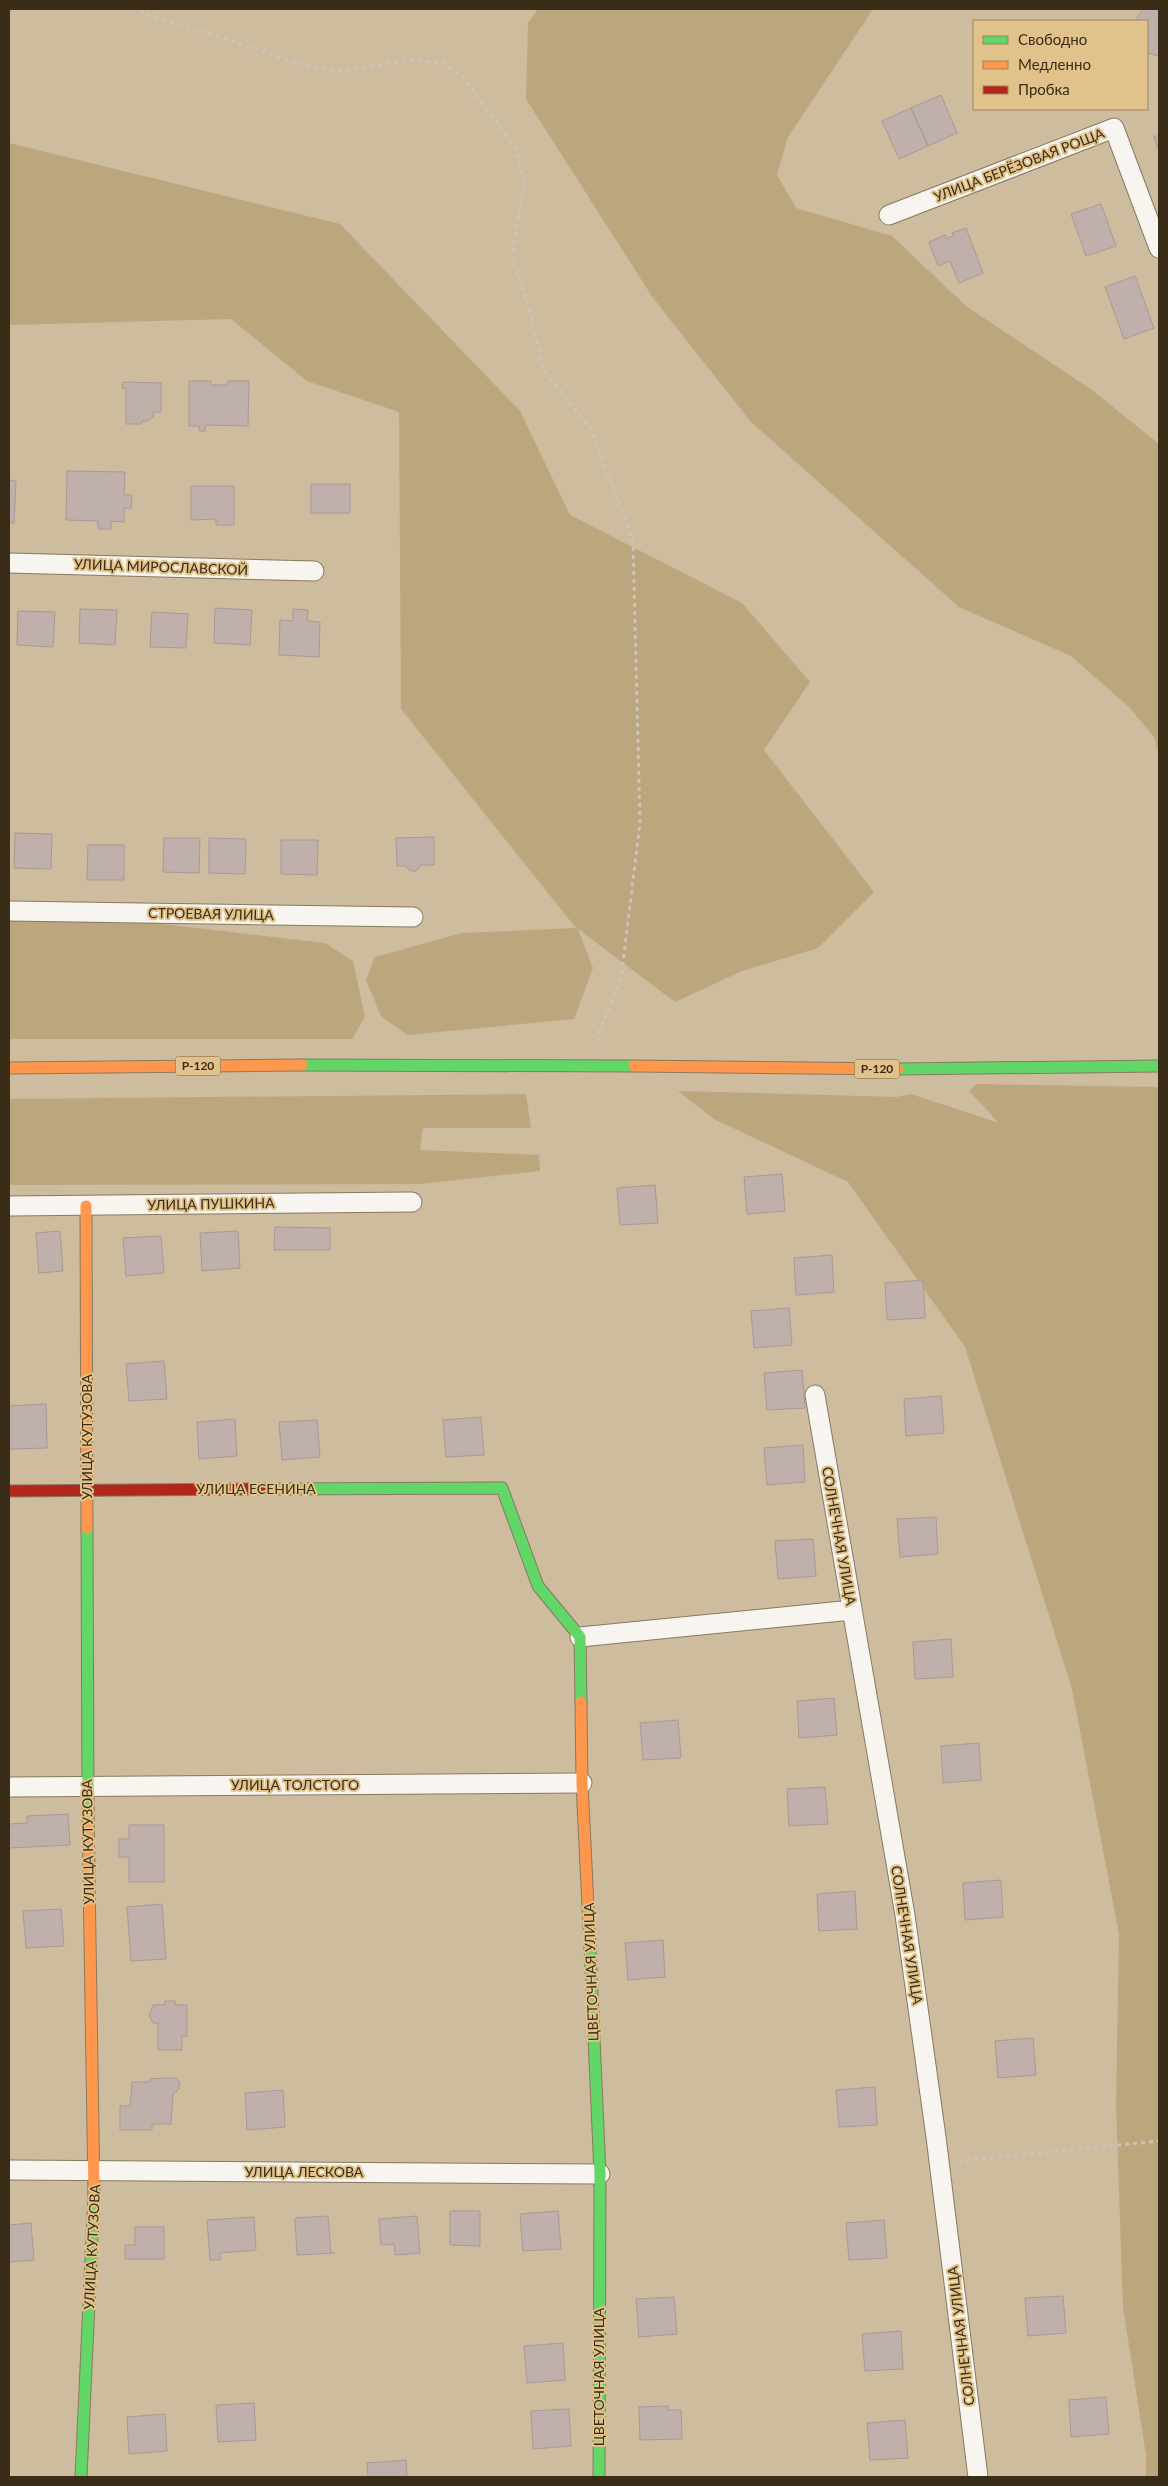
<svg xmlns="http://www.w3.org/2000/svg" width="1168" height="2486" font-family="Lato,sans-serif">
  <rect width="100%" height="100%" fill="#cdbc9e"/>
  <path fill="#bca67e" d="M538,9H873L788,137L777,175L796,208L892,236L967,307L1092,390L1159,444V756L1154,737L1130,708L1071,656L959,607L751,422L653,298L526,99L528,23Z
    M9,143L340,224L520,411L570,515L742,603L810,682L764,750L874,892L818,948L742,971L675,1002L578,929L593,968L574,1019L407,1035L381,1016L366,980L375,957L462,933L576,928L401,709L399,412L307,381L231,319L9,325Z
    M9,916L112,918L325,943L353,961L365,1017L352,1039H9Z
    M977,1084L1159,1087V2477H1146V2455L1123,2307L1116,2105L1119,1934L1072,1689L965,1347L848,1182L714,1119L678,1091L896,1097L911,1094L999,1123L969,1091Z
    M526,1094L531,1128H423L420,1150L539,1155L540,1171L419,1184L9,1185V1099Z"/>
  <path fill="#bfb0ac" stroke="#a89994" d="M1143,9H1159V56L1147,53V21H1135Z
    M941,95L957,133L928,146L911,108Z
    M911,108L928,146L899,159L882,121Z
    M1159,135V152L1154,137Z
    M1101,204L1116,246L1086,256L1071,214Z
    M966,228L983,273L959,283L950,261L938,266L929,242L945,235L946,239L953,236L952,233Z
    M1135,276L1154,328L1124,339L1105,287Z
    M189,381H211V385H228V381H249L248,426L206,425L205,431H200L199,426H189Z
    M123,382L161,383V412H153V417L147,421H142V424H126V388H122Z
    M67,471L125,472L124,495H132L131,509L124,508V522L111,521V529H98V521L66,520Z
    M9,480L16,481L14,523H9Z
    M311,484H350V513H311Z
    M191,486H234V525H216V519L191,520Z
    M215,608L252,610L250,645L214,643Z
    M80,609L117,610L115,645L79,643Z
    M293,609L308,610L307,621L320,622L319,657L279,655L280,620L293,621Z
    M18,611L55,612L53,647L17,645Z
    M152,612L188,614L186,648L150,647Z
    M15,833L52,834L51,869L14,868Z
    M434,837V865H421L416,871H410L405,866H397L396,838Z
    M164,838H200L199,873L163,872Z
    M209,838L246,839L245,874L209,873Z
    M281,840H318L317,875L281,874Z
    M88,845H124V880H87Z
    M782,1174L785,1211L747,1214L744,1177Z
    M655,1185L658,1223L620,1225L617,1188Z
    M275,1227L330,1228V1250H274Z
    M60,1231L63,1271L39,1273L36,1233Z
    M238,1231L240,1268L202,1271L200,1233Z
    M161,1236L164,1273L126,1276L123,1238Z
    M832,1255L834,1292L796,1295L794,1258Z
    M923,1280L925,1318L887,1320L885,1283Z
    M789,1308L792,1345L754,1348L751,1311Z
    M164,1361L167,1399L129,1401L126,1364Z
    M802,1370L805,1408L767,1410L764,1373Z
    M941,1396L944,1433L906,1436L904,1399Z
    M46,1404L47,1448L9,1449V1406Z
    M481,1417L484,1455L446,1457L443,1420Z
    M235,1419L237,1456L199,1459L197,1422Z
    M317,1420L320,1457L282,1460L279,1422Z
    M803,1445L805,1482L767,1485L764,1448Z
    M936,1517L938,1554L900,1557L897,1519Z
    M813,1539L816,1576L778,1579L775,1541Z
    M951,1639L953,1677L915,1679L913,1642Z
    M834,1698L837,1735L799,1738L797,1701Z
    M678,1720L681,1758L643,1760L640,1723Z
    M979,1743L981,1780L943,1783L941,1746Z
    M825,1787L828,1824L789,1826L787,1789Z
    M68,1814L70,1845L9,1848V1824L27,1823V1816Z
    M129,1825H164V1882H129V1857H119V1839H129Z
    M1001,1880L1003,1917L965,1920L963,1883Z
    M855,1891L857,1929L819,1931L817,1894Z
    M162,1904L166,1959L131,1961L127,1907Z
    M61,1909L64,1946L26,1948L23,1911Z
    M663,1940L665,1977L628,1980L625,1943Z
    M165,2001H175V2005H187V2036H182V2050H158V2023H153L149,2015L153,2005H165Z
    M1033,2038L1036,2075L998,2078L995,2041Z
    M164,2078H175L180,2082L179,2089L173,2094L171,2124H152V2130H120V2106H130L132,2082H150V2079Z
    M875,2087L877,2125L839,2127L836,2090Z
    M283,2090L285,2127L247,2130L245,2093Z
    M450,2211H480V2246L450,2245Z
    M558,2211L561,2249L523,2251L520,2214Z
    M328,2216L331,2253H335L297,2255L295,2218Z
    M417,2216L420,2253L395,2255L394,2244L381,2245L379,2219Z
    M254,2217L256,2250L220,2253L221,2260H210L207,2220Z
    M884,2220L887,2258L849,2260L846,2223Z
    M31,2223L34,2260L9,2262V2225Z
    M135,2227H164V2259H125V2245H135Z
    M1063,2296L1066,2333L1028,2336L1025,2298Z
    M674,2297L677,2334L639,2337L636,2299Z
    M901,2331L903,2369L865,2371L862,2334Z
    M563,2343L565,2380L527,2383L524,2346Z
    M1106,2397L1109,2434L1071,2437L1069,2400Z
    M254,2403L256,2440L218,2442L216,2405Z
    M668,2406V2410H681L682,2439L640,2440L639,2407Z
    M569,2409L571,2446L533,2449L531,2411Z
    M165,2414L167,2451L129,2454L127,2417Z
    M905,2420L908,2458L870,2460L867,2423Z
    M406,2460L407,2477H368L367,2463Z"/>
  <g fill="none" stroke-linecap="round" stroke-linejoin="round">
    <defs>
      <path id="street" d="M889,215L1114,128L1159,248
        M9,563L314,571
        M9,911L413,917
        M9,1206L412,1202
        M815,1395L905,1915L936,2137L978,2477
        M580,1637L852,1610
        M9,1787L582,1783
        M9,2170L600,2174"/>
      <path id="fast" d="M302,1065L634,1066
        M898,1069L1159,1066
        M270,1489L502,1488L538,1586L580,1637L581,1702
        M87,1528L88,1810
        M590,1947L600,2174L599,2477
        M81,2477L94,2194"/>
      <path id="slow" d="M634,1066L898,1069
        M9,1068L302,1065
        M86,1206L87,1528
        M581,1702L582,1783L590,1947
        M88,1810L94,2194"/>
      <path id="jam" d="M9,1491L270,1489"/>
    </defs>
    <use href="#street" stroke="#877a62" stroke-width="21"/>
    <use href="#fast" stroke="#877a62" stroke-width="13"/>
    <use href="#slow" stroke="#877a62" stroke-width="13"/>
    <use href="#jam" stroke="#877a62" stroke-width="13"/>
    <path stroke="#cac4bc" stroke-width="3" stroke-dasharray="4 4" stroke-linecap="butt" d="M132,9L311,67L341,71L412,60L443,63L464,78L516,149L524,182L512,258L529,309L544,371L592,430L633,542L640,823L621,979L599,1032L598,1044
      M958,2161L1159,2141"/>
    <use href="#street" stroke="#f8f5f0" stroke-width="19"/>
    <use href="#fast" stroke="#63d668" stroke-width="11"/>
    <use href="#slow" stroke="#ff974d" stroke-width="11"/>
    <use href="#jam" stroke="#b3261e" stroke-width="11"/>
  </g>
  <g text-anchor="middle" stroke-width="4" stroke-linejoin="round" paint-order="stroke">
    <g fill="#e1c28a" stroke="#6c5a3a" stroke-width="1">
      <rect x="175.5" y="1056.5" width="45" height="19" rx="4"/>
      <rect x="854.5" y="1059.5" width="45" height="19" rx="4"/>
    </g>
    <g font-size="12" font-weight="bold" fill="#3a2d17">
      <text x="198" y="1070">Р-120</text>
      <text x="877" y="1073">Р-120</text>
    </g>
    <g font-size="14" fill="#3a2d17" stroke="#e1c28a">
      <text transform="translate(1019 165) rotate(-21)" y="5">УЛИЦА БЕРЁЗОВАЯ РОЩА</text>
      <text transform="translate(161 567) rotate(2)" y="5">УЛИЦА МИРОСЛАВСКОЙ</text>
      <text transform="translate(211 914) rotate(1)" y="5">СТРОЕВАЯ УЛИЦА</text>
      <text transform="translate(211 1204) rotate(-1)" y="5">УЛИЦА ПУШКИНА</text>
      <text transform="translate(87 1437) rotate(-90)" y="5">УЛИЦА КУТУЗОВА</text>
      <text x="256" y="1494">УЛИЦА ЕСЕНИНА</text>
      <text transform="translate(839 1536) rotate(80)" y="5">СОЛНЕЧНАЯ УЛИЦА</text>
      <text x="295" y="1790">УЛИЦА ТОЛСТОГО</text>
      <text transform="translate(88 1842) rotate(-91)" y="5">УЛИЦА КУТУЗОВА</text>
      <text transform="translate(907 1935) rotate(81)" y="5">СОЛНЕЧНАЯ УЛИЦА</text>
      <text transform="translate(591 1972) rotate(-92)" y="5">ЦВЕТОЧНАЯ УЛИЦА</text>
      <text x="304" y="2177">УЛИЦА ЛЕСКОВА</text>
      <text transform="translate(92 2247) rotate(-87)" y="5">УЛИЦА КУТУЗОВА</text>
      <text transform="translate(961 2336) rotate(-97)" y="5">СОЛНЕЧНАЯ УЛИЦА</text>
      <text transform="translate(599 2377) rotate(-90)" y="5">ЦВЕТОЧНАЯ УЛИЦА</text>
    </g>
  </g>
  <rect width="1168" height="2486" fill="none" stroke="#3a2d17" stroke-width="20"/>
  <rect x="973" y="20" width="175" height="90" fill="#e1c28a" stroke="#9e865c"/>
  <rect x="983" y="36" width="25" height="8" fill="#63d668" stroke="#9e865c"/>
  <text x="1018" y="45" font-size="15" fill="#3a2d17">Свободно</text>
  <rect x="983" y="61" width="25" height="8" fill="#ff974d" stroke="#9e865c"/>
  <text x="1018" y="70" font-size="15" fill="#3a2d17">Медленно</text>
  <rect x="983" y="86" width="25" height="8" fill="#b3261e" stroke="#9e865c"/>
  <text x="1018" y="95" font-size="15" fill="#3a2d17">Пробка</text>
</svg>
